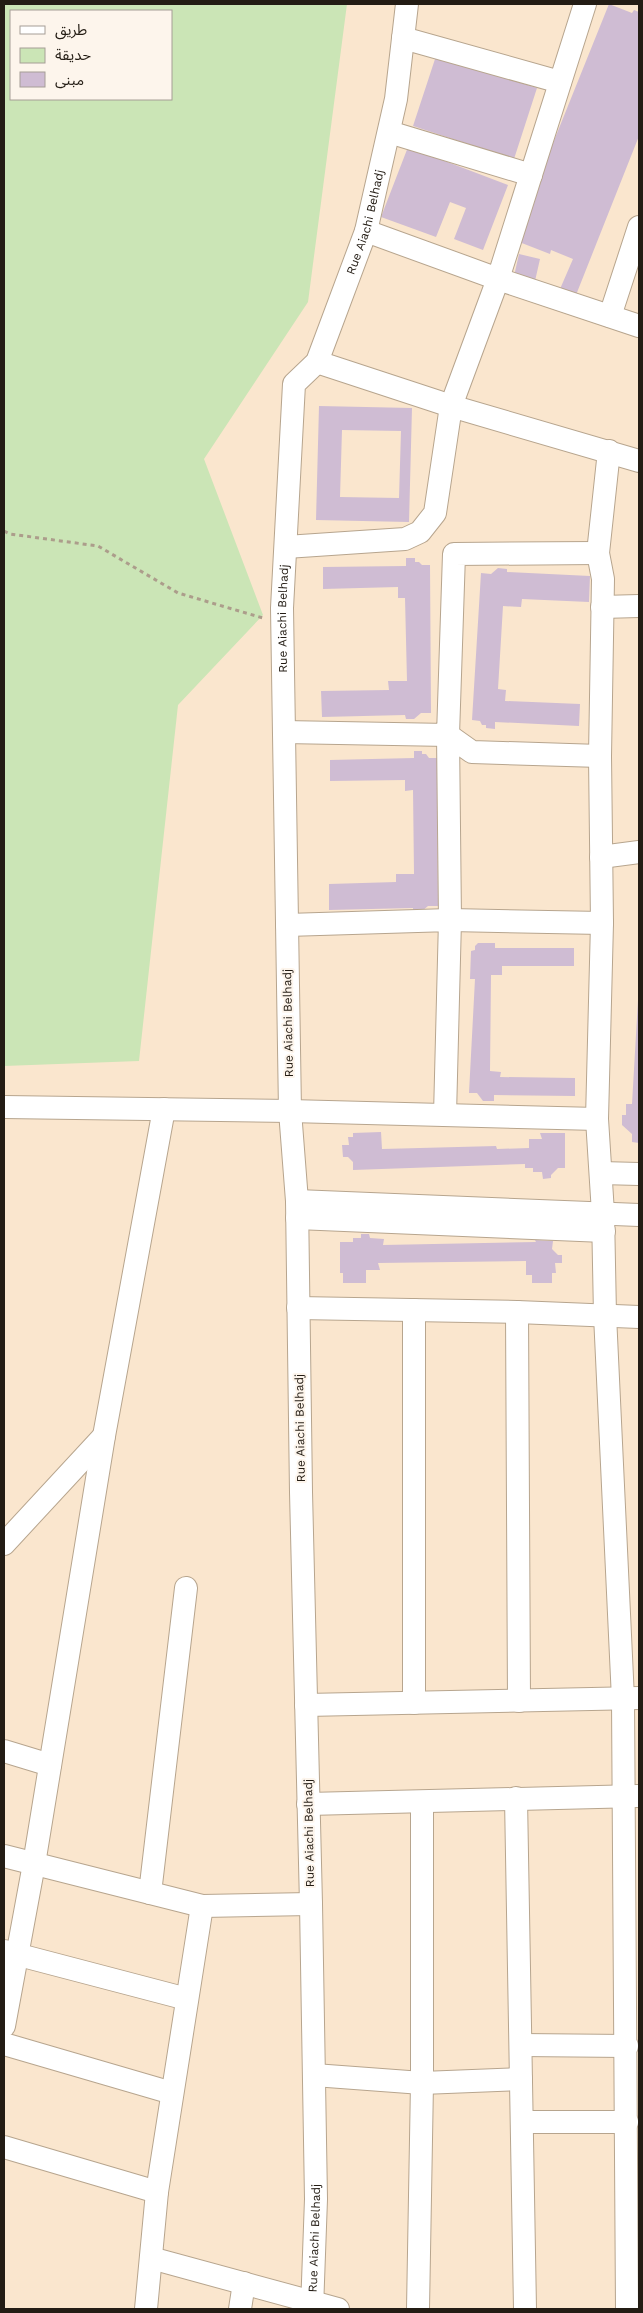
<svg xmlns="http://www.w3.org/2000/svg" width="643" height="2313" font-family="'Work Sans','Noto Sans Arabic',sans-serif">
  <rect width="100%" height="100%" fill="#fae6ce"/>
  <path fill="#cbe5b6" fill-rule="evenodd" d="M4,4H347L308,302L204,459L263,615L178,705L139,1061L4,1066ZM11,11H171V99H11Z"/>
  <path fill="#cfbcd3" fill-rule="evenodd" d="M609,4L632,13L634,10L639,12V136L576,295L560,289L573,259L551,250L550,254L514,240Z
    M436,56L537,88L514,159L413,126Z
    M408,147L508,185L483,250L454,239L466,208L450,202L436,237L381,217Z
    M519,254L540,259L535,281L514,276Z
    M319,406L412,408L409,522L316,520ZM342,430L401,431L399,498L340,497Z
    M406,558H415V562H419L422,565H430L431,713H421L414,719H406L405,715L322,717L321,691L389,690L388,681H407L405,598H398V587L323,589V567L406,566Z
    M498,568L507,569V572L590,576L589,602L522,599L521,607L503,606L498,689L506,690L505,701L580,704L579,726L495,722V729L486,728V725H482L480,721L472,720L481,573L491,574Z
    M414,751H422V754H426L429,758H437L438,906H428L422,911L413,912V908L329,910V884L396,882V874H414L413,790L405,791V780L330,781V760L414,758Z
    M478,943H495V948H574V966H502V975H491L490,1071L501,1072L500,1077L575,1078V1096L494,1095V1101H483L477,1093H469L475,979H470L471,951L475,950V946Z
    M638,1000H639V1143L632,1142V1134L622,1125V1115H626V1104H632Z
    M381,1132L382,1149L496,1146L497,1149L529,1148V1139H542L540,1133H565V1168H558L551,1175V1178L543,1179L542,1172H533V1168H525V1164L353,1170V1162L348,1157H343L342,1145H349L348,1137H353V1133Z
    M361,1234H369L370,1238L384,1239L383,1245L536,1242L535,1240L553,1241L552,1249L558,1255H562V1263H555L556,1273H552V1283H532V1275H526V1261L378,1263L380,1270H366V1283H343V1273H340V1242H353V1238H361Z"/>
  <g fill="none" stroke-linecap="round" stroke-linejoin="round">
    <defs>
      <g id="minor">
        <path d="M403,38L560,82"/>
        <path d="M389,132L531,175"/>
        <path d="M366,231L498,279L639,326"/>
        <path d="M610,316L639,227"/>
        <path d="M317,362L451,406L639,461"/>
        <path d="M609,451L598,553L603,579L600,756L602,923L597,1119L603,1213L605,1315L623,1699L627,2309"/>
        <path d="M286,547L405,539L420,532L435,513L451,406L498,279L585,4"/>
        <path d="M602,607L639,606"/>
        <path d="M284,732L448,735L454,554L598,553"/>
        <path d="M600,756L472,752L448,735L450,920L602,923"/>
        <path d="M601,857L639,852"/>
        <path d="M287,925L450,920L445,1115"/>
        <path d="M4,1107L290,1111L597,1119"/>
        <path d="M601,1173L639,1174"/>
        <path d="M297,1201L639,1215"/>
        <path d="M297,1218L604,1231"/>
        <path d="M298,1308L517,1312L639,1317"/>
        <path d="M414,1310V1703"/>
        <path d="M517,1312L519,1701"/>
        <path d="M4,1544L104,1436"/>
        <path d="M306,1705L639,1698"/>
        <path d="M4,1751L50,1765"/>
        <path d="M516,1798L525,2309"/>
        <path d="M308,1804L638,1796"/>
        <path d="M4,1856L202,1906L311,1904"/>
        <path d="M150,1893L186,1588"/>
        <path d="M4,1951L187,1999"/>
        <path d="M4,2026L34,1864L104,1436L164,1109"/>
        <path d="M4,2044L172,2093"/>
        <path d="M521,2045L627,2046"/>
        <path d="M314,2075L422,2083L521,2079"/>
        <path d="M522,2122H627"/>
        <path d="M4,2147L157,2192"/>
        <path d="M151,2258L338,2309"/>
        <path d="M146,2309L157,2192L202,1906"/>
        <path d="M240,2309L244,2283"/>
        <path id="s1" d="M312,2309L316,2199L311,1904L301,1492L297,1201L290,1111L282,608L294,384L317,362L366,231L396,99L407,4"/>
        <path d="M418,2309L422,2083V1803"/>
      </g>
    </defs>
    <use href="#minor" stroke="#b7a58e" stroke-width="24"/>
    <path stroke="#ac9d8b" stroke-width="3" stroke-dasharray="4 4" stroke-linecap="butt" d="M4,531L10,534L98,546L178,593L263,618"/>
    <use href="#minor" stroke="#fff" stroke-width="22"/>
  </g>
  <g text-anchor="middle" stroke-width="4" stroke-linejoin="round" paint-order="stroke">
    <g font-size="12" fill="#231c14" stroke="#fdf5ec">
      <text dy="4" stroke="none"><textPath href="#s1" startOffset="2106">Rue Aiachi Belhadj</textPath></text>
      <text dy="4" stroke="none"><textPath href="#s1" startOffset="1691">Rue Aiachi Belhadj</textPath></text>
      <text transform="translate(288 1023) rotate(-91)" y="4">Rue Aiachi Belhadj</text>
      <text transform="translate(300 1428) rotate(-91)" y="4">Rue Aiachi Belhadj</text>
      <text transform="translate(309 1833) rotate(-91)" y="4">Rue Aiachi Belhadj</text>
      <text dy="4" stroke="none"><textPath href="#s1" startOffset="71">Rue Aiachi Belhadj</textPath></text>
    </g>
  </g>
  <rect width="643" height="2313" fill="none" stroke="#231c14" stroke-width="10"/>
  <rect x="10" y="10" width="162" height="90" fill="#fdf5ec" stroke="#a69e96"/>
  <rect x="20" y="26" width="25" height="8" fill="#ffffff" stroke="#a69e96"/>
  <text x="55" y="35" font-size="15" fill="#231c14">طريق</text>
  <rect x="20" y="48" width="25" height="15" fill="#cbe5b6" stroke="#a69e96"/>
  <text x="55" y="60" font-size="15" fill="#231c14">حديقة</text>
  <rect x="20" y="72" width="25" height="15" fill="#cfbcd3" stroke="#a69e96"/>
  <text x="55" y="85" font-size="15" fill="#231c14">مبنى</text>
</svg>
